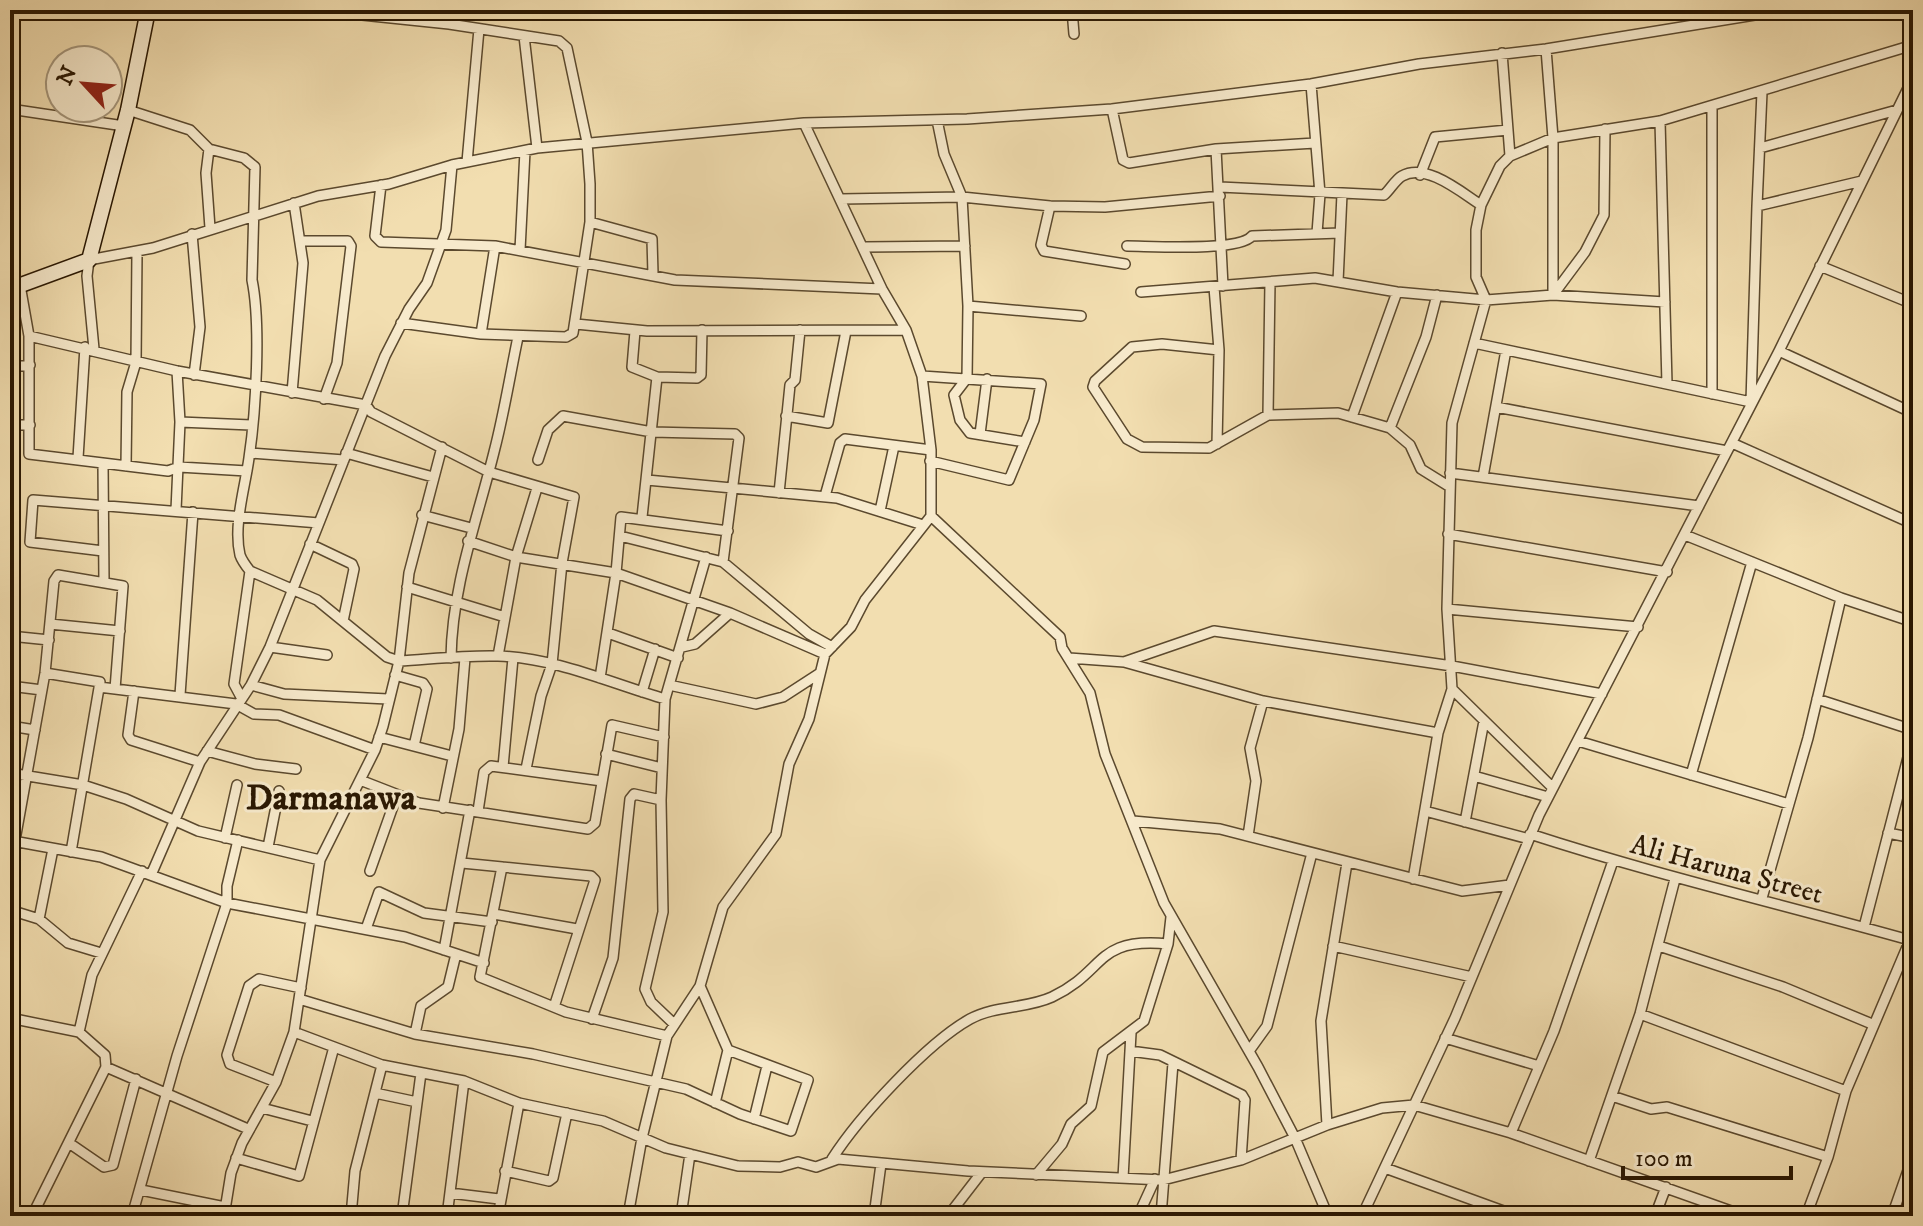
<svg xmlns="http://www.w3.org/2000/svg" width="1923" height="1226" font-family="'IM FELL DW Pica',serif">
  <rect width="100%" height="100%" fill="#f2deb0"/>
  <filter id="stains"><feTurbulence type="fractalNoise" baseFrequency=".0025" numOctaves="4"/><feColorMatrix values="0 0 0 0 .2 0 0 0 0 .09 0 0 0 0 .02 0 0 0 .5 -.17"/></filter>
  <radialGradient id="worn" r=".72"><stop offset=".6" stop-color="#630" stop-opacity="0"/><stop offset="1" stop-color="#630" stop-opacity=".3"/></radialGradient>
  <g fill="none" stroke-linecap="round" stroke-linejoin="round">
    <defs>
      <path id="street" d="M314,10L449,24L559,41L567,48L587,142L590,184V222L573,333L566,337L481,334L401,323
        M1072,10L1074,34
        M524,36L537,148
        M1546,49L1553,138V295
        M1502,53L1510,156
        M1311,84L1320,194L1317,233
        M1712,108V394
        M10,109L124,126
        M1112,109L1123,160L1129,163L1216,149L1315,143
        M128,110L190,130L209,149L244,158L255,167L252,280C261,324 256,411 249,458C245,488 233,525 240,555C242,561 246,566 250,571L317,600L387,657L399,661C432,659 465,655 498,656C556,658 610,683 665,699
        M937,120L944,154L962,197L968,306L967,378L954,395L960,420L970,433L1025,442
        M1660,121L1667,384
        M804,123L882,289L906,330L922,376L931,450V516L1060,637L1062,648L1090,693L1105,754L1164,903L1258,1067L1295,1138L1328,1216
        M1760,148L1897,110
        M209,149L206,173L210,228
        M1216,149L1223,286
        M467,162L479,29
        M1420,175L1435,137L1508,130
        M381,185L375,236L381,242L495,246L675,280L882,289
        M1220,187L1384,195C1390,190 1395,180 1402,176C1426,162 1462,193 1481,205
        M841,199L962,197L1050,206L1105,207L1220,196
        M1050,206L1041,245L1044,251L1125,264
        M1757,206L1762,92
        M590,222L652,239L653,274
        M192,234L200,327L194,375
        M301,241H348L351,246L337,363L324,399
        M1127,246C1151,246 1239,252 1252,236L1340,233
        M865,247L965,246
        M520,250L525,151
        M1820,266L1913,304
        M1338,282L1342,194
        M20,285L29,336V454L168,471L179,467L247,471
        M1214,287L1219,350L1217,444
        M1141,292L1315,278L1397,292L1486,300L1553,295L1665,302
        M1553,295L1585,252L1604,215L1605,129
        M968,306L1081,316
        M576,324L647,331L906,330
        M635,331L632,367L657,377L697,378L701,375L702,330
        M481,334L495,246
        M29,336L177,371L366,405L371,412L489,472L574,497L562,563L552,664L541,696L526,769
        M1474,343L1751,402L1757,206L1862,181
        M94,349L87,276L89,260L153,248L318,196L389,184L452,165L537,148L804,123L967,119L1112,109L1311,84L1419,64L1546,49L1786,10
        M1219,350L1162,344L1132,347L1095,381L1093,387L1127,439L1142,447L1209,448L1268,415L1338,413L1390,428L1410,445L1421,469L1450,487
        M1779,351L1913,413
        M10,367L30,365
        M922,376L1041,384L1034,420L1009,480L930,461
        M292,393L303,263L294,203
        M1496,407L1727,451
        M1268,415L1270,282
        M786,416L828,423L846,331
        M1352,417L1397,292
        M180,422L251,425
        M10,425H30
        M1390,428L1426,337L1437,295
        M980,434L987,379
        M1732,443L1913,524
        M250,453L344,460
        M346,453L433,477
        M78,458L85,347
        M538,460L548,430L563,416L652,432L735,434L739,438L723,562
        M103,464L104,582
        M126,466L127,392L136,362L137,252
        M1450,473L1699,506
        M1483,477L1506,350
        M647,480L837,498L923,525
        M779,493L790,385L795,380L800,330
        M825,496L840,443L845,439L931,450
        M176,510L180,422L177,371
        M880,511L894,446
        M422,515L471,528
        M642,517L657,377
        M1448,534L1667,572
        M1685,535L1841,598L1913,622
        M620,536L723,562L809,634L832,647
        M468,541L516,557L616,573L730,613L825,654
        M310,544L352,564L354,569L343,621
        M103,551L30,542L33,500L319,523
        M407,587L505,617
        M1447,609L1638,627
        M50,624L120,631
        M608,633L678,658
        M10,636L49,640
        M270,647L327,655
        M682,647L695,644L730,613
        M498,656L516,557L537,488
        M451,658C452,586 477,521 494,452C504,414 510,375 518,337
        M1069,658L1124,662L1263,701L1438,733
        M1124,662L1214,631L1452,666L1602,694
        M45,673L100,682L71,852
        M395,675L423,683L427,689L414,746
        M600,678L616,573L621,517L728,531
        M251,685L284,694L388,699
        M669,685L756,704L783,697L820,673
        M10,686L42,690
        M99,687L236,704L254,714L279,715L375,750
        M1452,689L1553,788
        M134,691L128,735L131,740L200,762
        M642,692L655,649
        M180,695L193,512
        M241,697L234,684L250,571
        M1817,699L1913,730
        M10,726L35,730
        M379,737L452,756
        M1578,741L1789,804
        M207,751L255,764L296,769
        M606,754L662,768
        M503,767L513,658
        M10,773L83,785L126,799L198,831L320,860
        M1691,775L1752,562
        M1474,776L1548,797
        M360,780L419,803L588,829L595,823L612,725L664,737
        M443,808L459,729L465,658
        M478,811L484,772L491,766L602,781
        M1425,811L1529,839
        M1133,821L1220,829L1462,891L1510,885
        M1465,822L1484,721
        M1888,833L1913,838
        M1530,834C1656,875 1785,905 1913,941
        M1248,836L1256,781L1250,748L1263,701
        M225,838L237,785
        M13,841L101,857L227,903L405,937L484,963
        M268,847L279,791
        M462,863L591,876L595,880L554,1007
        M502,867L480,977L566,1012L667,1036
        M10,868L45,673L54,581L58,575L123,586L115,689
        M370,871L397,795
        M151,875L200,762L251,685L270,647L385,356L409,309L427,283L446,230L452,165
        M1413,879L1438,733L1452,689L1447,609L1452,423L1486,300L1476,277V230L1481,205L1500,166L1510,156L1553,138L1660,121L1913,45
        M1762,898L1808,738L1841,598
        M10,910L39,919L68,943L101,953
        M494,914L577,929
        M39,919L53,849
        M1864,927L1913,738
        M366,929L379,892L424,913L492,922
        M1333,946L1472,977
        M1659,946L1783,987L1872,1024
        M444,950L470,810
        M299,999L415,1034L533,1054L686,1089L740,1114L791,1131L808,1080L728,1050L700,986
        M1640,1014L1846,1091
        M10,1018L79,1032L105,1055L106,1067L32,1216
        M592,1019L613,958L630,799L634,794L661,800
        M673,1023L651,1002L645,989L663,912L661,800L665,699L706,557
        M79,1032L92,975L142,871
        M294,1032L382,1065L464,1081L519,1103L603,1121L666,1148L738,1166L780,1167L798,1162L816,1167L838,1159L968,1171L1163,1180L1241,1160L1327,1125L1382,1108L1414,1105L1511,1133L1745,1216
        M415,1034L421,1006L448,987L456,954
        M1445,1038L1539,1066
        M1130,1051L1160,1055L1242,1095L1245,1100L1241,1160
        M1249,1051L1267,1026L1312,853
        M106,1067L248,1129
        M276,1082L230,1064L227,1055L249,986L259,979L301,988
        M375,1093L417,1102
        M1612,1096L1651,1109L1667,1107L1828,1157
        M715,1103L728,1050
        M262,1108L312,1121
        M754,1119L767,1066
        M1327,1125L1321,1021L1347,863
        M1511,1133L1554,1031L1613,861
        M69,1143L104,1167L113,1165L136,1079
        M236,1158L299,1176L334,1047
        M832,1159C858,1118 927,1043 970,1019C996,1005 1026,1009 1052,997C1107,971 1094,937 1168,944
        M1589,1161L1640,1014L1675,879
        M1385,1168L1517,1216
        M505,1171L549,1181L553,1178L567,1113
        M1036,1175L1062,1144L1071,1124L1091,1106L1103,1052L1144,1021L1168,944L1171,917
        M1123,1178L1131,1033
        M141,1190L225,1207
        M450,1193L499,1199
        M132,1216L177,1056L227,903V886L238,840
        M224,1216L231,1173L242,1143L276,1082L294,1032L320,860L375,750L383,726L399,661L409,573L442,447
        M271,1216L275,1213L289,1216
        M351,1216L355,1171L382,1065
        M402,1216L421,1073
        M447,1216L464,1081
        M498,1216L519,1103
        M628,1216L642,1138L667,1036L700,986L723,907L776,834L789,764L809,719L825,654L851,627L865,600L931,516
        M681,1216L690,1154
        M874,1216L881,1164
        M948,1216L982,1172
        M1138,1216L1155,1179
        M1161,1216L1173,1063
        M1362,1216L1455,1018L1539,815L1779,351L1913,78
        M1655,1216L1666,1187
        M1806,1216L1828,1157L1846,1091L1910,940
        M1892,1216L1913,1156"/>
      <path id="secondary" d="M10,289L89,260L128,110L148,10"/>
    </defs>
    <use href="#street" stroke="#5b492e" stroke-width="12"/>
    <use href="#secondary" stroke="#291702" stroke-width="17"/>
    <use href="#street" stroke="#f7eacc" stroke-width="9"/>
    <use href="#secondary" stroke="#f7eacc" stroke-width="14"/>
  </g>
  <g text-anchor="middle" stroke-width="6" stroke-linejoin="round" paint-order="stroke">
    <g font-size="28" fill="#291702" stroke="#f7eacc">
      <text transform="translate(1727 868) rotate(15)" y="10">Ali Haruna Street</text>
    </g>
    <g font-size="36" font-weight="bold" fill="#291702" stroke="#f7eacc">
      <text x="331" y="809">Darmanawa</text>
    </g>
  </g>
  <rect width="1923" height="1226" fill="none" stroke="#f2deb0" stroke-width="40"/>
  <rect x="12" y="12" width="1899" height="1202" fill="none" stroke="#291702" stroke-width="4"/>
  <rect x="20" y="20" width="1883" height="1186" fill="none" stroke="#291702" stroke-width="2"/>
  <g transform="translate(84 84) rotate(296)"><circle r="38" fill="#f7eacc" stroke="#a5967b" stroke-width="2"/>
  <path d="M0-6L14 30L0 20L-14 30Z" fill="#8f2418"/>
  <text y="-12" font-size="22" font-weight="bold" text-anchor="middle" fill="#291702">N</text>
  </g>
  <path d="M1623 1166v12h168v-12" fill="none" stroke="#291702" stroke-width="4"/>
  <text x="1635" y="1166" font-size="24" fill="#291702" stroke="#f7eacc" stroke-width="6" paint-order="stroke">100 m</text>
  <rect width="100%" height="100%" filter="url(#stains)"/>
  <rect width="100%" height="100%" fill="url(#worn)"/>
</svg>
